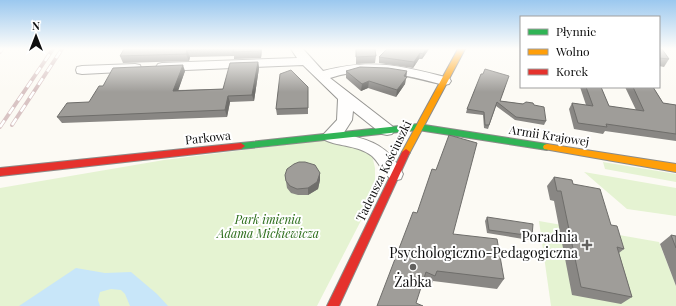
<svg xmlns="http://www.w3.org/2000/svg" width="676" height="306" font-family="'Playfair Display',serif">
  <rect width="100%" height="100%" fill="#fcfaf4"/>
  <path fill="#e5f3d2" d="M347,137L371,151L375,168V183L369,205L317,306H0V188L164,160Z
    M603,162L676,174V182L605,169Z
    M584,172L676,188V216L627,209Z
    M539,221L659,242L676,286V306H551Z"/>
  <path fill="#c8e6f9" d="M76,268L105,273L131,272L157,294L168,306H130L125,294L121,290L111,289L100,292L98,300L100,306H19Z"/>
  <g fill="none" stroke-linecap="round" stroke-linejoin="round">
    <defs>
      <path id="street" d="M291,49H303L323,71C372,58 402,66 449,78L451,81L449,84L444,85C405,75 370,65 330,78L392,126L395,130L392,134L387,135L382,134L353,111L352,120L343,134C372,140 389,146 403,174L401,179C386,184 383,166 372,156C358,145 340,147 325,140L322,136L337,120L338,99L303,65L162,71L158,70L156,67L158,64L162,63L297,58Z
        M135,64L140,65L141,68L140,71L82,74L77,73L76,70L77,67L82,66Z"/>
      <path id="fast" d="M418,124L547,144L551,147L547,150L418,130L241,149L237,146L241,143Z"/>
      <path id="slow" d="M458,49H465L409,154H403L402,152Z
        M547,144L676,164V172L544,149L543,147L544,145Z"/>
      <path id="jam" d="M241,143L245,146L241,149L0,176V168Z
        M406,149L410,152L339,306H327L402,152Z"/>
    </defs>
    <use href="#street" stroke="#969592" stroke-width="2"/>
    <use href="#fast" stroke="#8c8b89" stroke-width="2"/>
    <use href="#slow" stroke="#8c8b89" stroke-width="2"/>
    <use href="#jam" stroke="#8c8b89" stroke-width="2"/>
    <use href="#street" fill="#fffefd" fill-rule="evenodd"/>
    <use href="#fast" fill="#30b455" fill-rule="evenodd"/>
    <use href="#slow" fill="#ff9f0a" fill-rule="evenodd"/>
    <use href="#jam" fill="#e5322d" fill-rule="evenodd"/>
    <defs>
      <path id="rail" d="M0,52L2,49
        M12,125L62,49
        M0,127L53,49"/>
    </defs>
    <use href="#rail" stroke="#d9c4c4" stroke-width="4"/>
    <use href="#rail" stroke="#fff" stroke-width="2.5" stroke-dasharray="8" stroke-linecap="butt"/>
  </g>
  <path fill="#898784" d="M124,49H262L261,58L234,59V56L190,57L189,61L123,63L120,56Z
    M356,49H375L376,56L375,63L356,64Z
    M387,49H429L422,59H419L413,68L379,63V57Z
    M659,49L669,59L664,67L659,66Z
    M258,62L259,68L254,101L230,102L227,117L62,123L57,117L89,102L185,71L178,90L223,89Z
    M346,71H407L405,84L396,97L368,88L361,91L346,78Z
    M580,87H601L609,106L636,110L625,87H653L663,103L676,105V141L605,131L603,134L574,129L569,109L572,103L586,105Z
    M308,93V114L277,115L276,109Z
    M500,101L534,105L546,121L544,125L515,120L496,106L488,129L484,128L483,115L466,113L467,109Z
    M320,173V180L318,189L308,195H298L291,193L287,188L285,175Z
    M554,177L573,184L611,225L624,249L619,253L632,297L621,304L572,295L554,201L550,200L547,186Z
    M487,217L532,236L529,240L487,233L485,221Z
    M453,234L504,279L497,289L433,281L431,286L423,282L377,306Z
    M671,235L676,236V286L660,244Z"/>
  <path fill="#6f6e6b" d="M260,49H262L261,58L260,51Z
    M426,49H429L422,59L423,54Z
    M187,50L190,57L189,61L186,54Z
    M420,53L419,59L413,68L414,62Z
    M258,62L259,68L254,101L252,95Z
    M183,65L185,71L176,97L173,91Z
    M407,71L405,84L396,97L397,90L404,76Z
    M369,81L368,88L361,91L362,84Z
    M228,96L230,102L227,117L225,110Z
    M320,173V180L318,189L308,195V188Z"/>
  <path fill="#9f9d99" stroke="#6f6e6b" d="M124,49H223L187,50L186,54L120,56Z
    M234,49H260V51L233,52Z
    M356,49H375L376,56L356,57Z
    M387,49H426L423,54L420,53L414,62L379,57Z
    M659,49H662L669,59L659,58Z
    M258,62L252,95L228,96L225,110L57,117L67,103L89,102L99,86H103L113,68L183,65L173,91L223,89L230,63Z
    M360,67L388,68L407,71L404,76L407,77L397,90L369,81L362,84L346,71Z
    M485,69L509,76L500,101L523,104L526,102L533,103L534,105L544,107L546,121L516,117L497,102L489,125H485L484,112L467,109L481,74H483Z
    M291,70L308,87V108L276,109L280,74Z
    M586,87H601L609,106L644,111L633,87H653L663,103L676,105V134L606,124L607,127L578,123L572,103L593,106Z
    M449,135L477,143L453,234L497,239L504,279L437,271L435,276L426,272L416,303L423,306H377L413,212L417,213L432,169L436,170Z
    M299,162H305L315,165L320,173L317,182L308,188L297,189L290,186L286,181L285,175L287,169L294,164Z
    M554,177L572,180L573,184L600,189L611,225L617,226L624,249L617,247L632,297L581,287L561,191H557Z
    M487,217L533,224L532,236L489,230Z
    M671,235L676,236V248Z"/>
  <linearGradient id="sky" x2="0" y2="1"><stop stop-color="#9bc8ef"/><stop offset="0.53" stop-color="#fefdfa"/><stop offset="1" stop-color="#fefdfa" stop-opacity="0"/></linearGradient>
  <rect width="676" height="92" fill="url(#sky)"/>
  <g fill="#62615f" stroke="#fff" stroke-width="1.5">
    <path d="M585 239h4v4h4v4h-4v4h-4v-4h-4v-4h4z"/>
    <circle cx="413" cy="267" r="4"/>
  </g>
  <g text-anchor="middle" stroke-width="4" stroke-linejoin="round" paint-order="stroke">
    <g font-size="12" fill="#0f0f0f" stroke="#fff">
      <text transform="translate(549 136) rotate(9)" y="4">Armii Krajowej</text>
      <text transform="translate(208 138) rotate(-6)" y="4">Parkowa</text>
      <text transform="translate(384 171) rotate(-64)" y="4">Tadeusza Kościuszki</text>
    </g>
    <g font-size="12" font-style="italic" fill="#2a6c19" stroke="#fff">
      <text x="268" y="224">Park imienia<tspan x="268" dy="14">Adama Mickiewicza</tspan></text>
    </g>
    <g font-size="14" fill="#0f0f0f" stroke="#fff" text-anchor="end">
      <text x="578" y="242">Poradnia<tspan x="578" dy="16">Psychologiczno-Pedagogiczna</tspan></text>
      <text x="413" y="287" text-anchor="middle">Żabka</text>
    </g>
  </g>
  <rect x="520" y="16" width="140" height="72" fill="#ffffff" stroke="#9f9f9f"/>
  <rect x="528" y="29" width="20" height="6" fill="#30b455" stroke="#9f9f9f"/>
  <text x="556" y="36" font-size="12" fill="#0f0f0f">Płynnie</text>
  <rect x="528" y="49" width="20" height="6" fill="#ff9f0a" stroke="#9f9f9f"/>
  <text x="556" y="56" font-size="12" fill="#0f0f0f">Wolno</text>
  <rect x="528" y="69" width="20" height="6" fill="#e5322d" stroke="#9f9f9f"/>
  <text x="556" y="76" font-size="12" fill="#0f0f0f">Korek</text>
  <g transform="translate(36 36)" stroke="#ffffff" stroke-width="3" paint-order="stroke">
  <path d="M0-3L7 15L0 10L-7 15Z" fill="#0f0f0f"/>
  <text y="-6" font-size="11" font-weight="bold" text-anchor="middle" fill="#0f0f0f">N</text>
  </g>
</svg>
